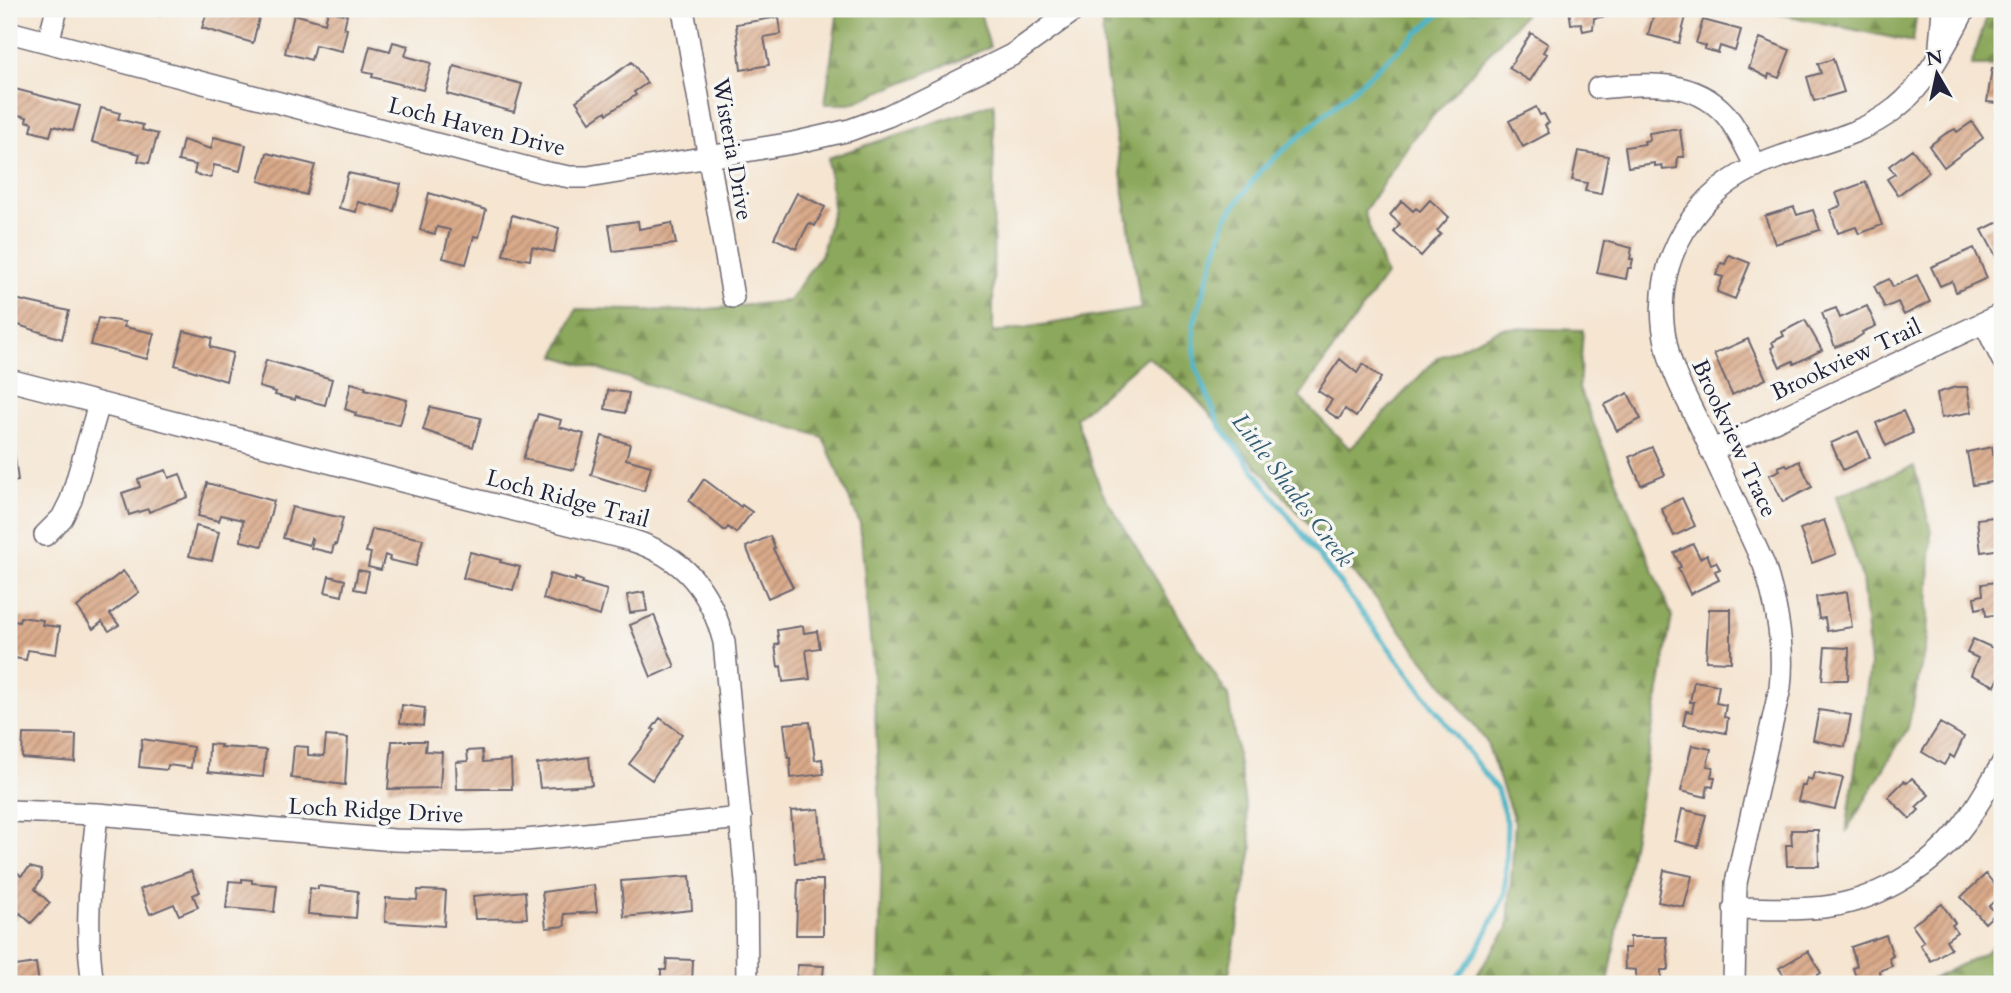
<svg xmlns="http://www.w3.org/2000/svg" width="2011" height="993" font-family="Cardo,serif">
  <defs>
    <pattern id="forest-firs" width="22" height="20" patternUnits="userSpaceOnUse" patternTransform="scale(1.75)"><rect width="22" height="20" fill="#8ca85b"/><path d="M5 1l3.5 6h-7zM16 11l3.5 6h-7z" fill="#72884c"/></pattern>
    <pattern id="building-hatch" width="6" height="6" patternUnits="userSpaceOnUse" patternTransform="scale(1.75)"><rect width="6" height="6" fill="#daaa8a"/><path d="M-1 1l2-2M0 6l6-6M5 7l2-2" fill="none" stroke="#b08a72"/></pattern>
  </defs>
  <rect width="100%" height="100%" fill="#f6f6f2"/>
  <filter id="ink" filterUnits="userSpaceOnUse"><feTurbulence type="fractalNoise" baseFrequency=".0143" numOctaves="2"/><feDisplacementMap in="SourceGraphic" scale="14" xChannelSelector="R" yChannelSelector="G"/><feConvolveMatrix kernelMatrix="1 2 1 2 8 2 1 2 1" color-interpolation-filters="sRGB"/></filter>
  <filter id="wash" filterUnits="userSpaceOnUse"><feTurbulence type="fractalNoise" baseFrequency=".00686" numOctaves="4" result="noise"/><feDisplacementMap in="SourceGraphic" scale="28" xChannelSelector="R" yChannelSelector="G"/><feGaussianBlur stdDeviation="1.57" result="paint"/><feColorMatrix in="noise" values="0 0 0 0 0 0 0 0 0 0 0 0 0 0 0 0 0 1.4 0 .05"/><feComposite in="paint" operator="in"/></filter>
  <g filter="url(#wash)">
    <rect width="100%" height="100%" fill="#f5e5d1"/>
    <path fill="url(#forest-firs)" stroke="#57654b" stroke-width="2" d="M838,9H979L990,47L850,104H825Z
      M1111,9H1529L1413,138L1364,212L1386,275L1299,397L1350,449L1437,358L1503,328L1583,330L1579,388L1672,616L1608,984H1471L1508,928L1515,823L1486,741L1374,596L1190,392L1147,356L1076,418L1101,490L1228,696L1252,848L1227,984H879L882,841L872,660L860,524L823,437L555,356L576,309L689,311L789,301L822,253L833,208L828,158L994,103L993,333L1141,309L1106,71L1101,16Z
      M1755,9H1917L1913,42Z
      M1985,9H2002V66H1971L1985,22Z
      M1914,466L1931,531L1927,638L1908,728L1846,832L1870,665L1862,578L1836,496Z
      M2002,938V984H1923L1986,952Z"/>
    <g fill="none" stroke-linecap="round" stroke-linejoin="round">
      <path stroke="#49b4c7" stroke-width="5" d="M1445,9L1260,171L1226,218L1193,326L1196,367L1220,426L1497,790L1507,822L1505,895L1477,951L1452,984"/>
    </g>
    <g id="blocks">
      <path fill="url(#building-hatch)" d="M153,9H169L160,16Z
        M208,9H225L259,18L253,43L202,28Z
        M598,9H617V10L599,13Z
        M1569,9H1609L1610,16L1594,18L1593,29L1583,31L1581,23L1571,24Z
        M1655,9H1688L1679,43L1648,35Z
        M328,10L347,15L344,28L347,29L342,51L315,45L311,60L285,53L294,14L325,23Z
        M779,17L781,34L764,37L769,65L741,70L736,24Z
        M1703,20L1741,30L1735,51L1720,46L1718,53L1704,49L1706,46L1696,43Z
        M1531,33L1548,44L1543,52L1547,54L1530,81L1509,68Z
        M1760,38L1790,50L1779,78L1769,74L1768,78L1749,68Z
        M393,42L408,46L405,56L431,63L423,90L372,77L373,74L363,72L370,46L390,51Z
        M1833,59L1844,92L1814,101L1807,77L1821,73L1818,64Z
        M632,62L647,83L634,92L636,95L607,114L606,111L590,122L576,101Z
        M454,66L522,84L514,112L447,94Z
        M1992,68L2002,70V122L1997,121L1999,103L1987,102Z
        M15,89L80,106L73,131L53,126L50,136L31,131L33,123L26,121L27,117L9,113Z
        M1536,107L1540,115L1544,114L1549,123L1545,125L1549,133L1523,147L1509,121Z
        M101,108L120,113L118,119L143,125L142,130L158,134L149,163L138,161L140,154L92,142Z
        M1972,122L1983,138L1944,167L1929,146L1945,134L1955,129L1957,132Z
        M1674,129L1680,130L1684,157H1678L1677,168L1663,170L1662,165L1655,166V163L1628,167L1625,147L1645,144L1644,141L1650,140L1649,133Z
        M214,137L246,145L240,171L214,165L211,178L194,174L196,165L178,161L183,140L211,149Z
        M1912,149L1929,172L1898,195L1887,179L1895,174L1889,166Z
        M1578,151L1608,156L1601,194L1585,191L1587,183L1572,180Z
        M267,153L315,165L306,195L259,181Z
        M348,173L401,184L394,211L358,202L356,212L339,208Z
        M1866,182L1882,225L1859,234L1856,227L1838,233L1830,210L1841,206L1836,193Z
        M429,193L486,210L479,237L474,236L466,264L443,258L450,230L437,227L435,234L420,230Z
        M797,193L825,207L815,226L809,223L796,249L774,238Z
        M1430,200L1449,217L1437,231L1441,234L1421,256L1394,232L1400,224L1390,215L1402,201L1413,211L1416,208L1420,211Z
        M1794,207L1797,215L1813,210L1820,230L1775,244L1765,216Z
        M512,215L559,228L554,252L532,247L530,260L503,255Z
        M2002,220V262L2000,264L1982,230Z
        M638,221L639,229L672,223L676,244L613,251L609,225Z
        M1604,241L1632,248L1630,259H1633L1631,268H1628L1626,279L1597,273Z
        M1974,248L1987,278L1956,292L1952,281L1940,286L1931,267Z
        M1729,255L1750,263L1735,299L1717,292L1723,277L1716,275L1721,263L1725,264Z
        M1917,275L1930,302L1904,315L1898,302L1885,308L1874,286L1889,279L1893,287Z
        M15,299L69,311L62,339L9,322Z
        M1867,306L1876,326L1862,332L1863,334L1854,340L1835,347L1822,313L1836,308L1840,318Z
        M98,318L125,322L124,327L154,333L147,359L91,345Z
        M1805,320L1822,350L1794,364L1793,361L1780,367L1771,348L1774,346L1772,342L1784,336L1782,332Z
        M184,331L212,338L210,347L233,353L226,381L175,365Z
        M1748,339L1766,379L1732,395L1714,354Z
        M1340,359L1357,373L1363,364L1381,378L1356,417L1345,409L1339,419L1325,410L1332,400L1318,391Z
        M266,360L332,379L325,405L295,397V400L275,395L276,392L259,387Z
        M351,383L366,387L365,389L407,400L400,425L355,416L356,413L345,409Z
        M1956,387H1967L1972,412L1941,418L1937,393Z
        M608,390L629,393L625,413L605,409Z
        M1628,393L1641,419L1617,431L1604,405Z
        M430,407L481,418L473,447L423,430Z
        M1903,411L1913,433L1886,446L1876,423Z
        M538,414L561,420L559,427L584,434L574,470L523,459Z
        M1858,431L1870,457L1843,470L1831,443Z
        M9,433H12L18,481L9,483Z
        M602,436L630,444L626,459L651,466L644,491L591,475Z
        M1652,447L1665,475L1641,485L1629,457Z
        M1992,447L1998,481L1973,485L1967,452Z
        M1799,461L1812,487L1783,502L1769,475L1780,470L1778,467L1786,464L1788,467Z
        M166,470L169,478L180,474L188,497L149,512L148,509L129,515L122,493L140,487L138,479Z
        M704,479L741,507L742,505L752,512L736,533L728,527L725,531L689,501Z
        M207,483L274,501L262,546L241,541L243,520L221,515L219,521L198,516Z
        M1682,498L1695,526L1674,536L1661,508Z
        M292,507L343,518L336,545L334,544L332,553L311,548L313,539L311,538L309,545L283,538Z
        M2002,516V549L1981,552L1977,519Z
        M1824,520L1836,554L1812,563L1800,529Z
        M196,526L219,532L212,561L189,556Z
        M372,529L423,539L416,566L389,560L390,557L385,555L381,570L368,567L371,553L366,552Z
        M770,536L775,548L773,549L793,587L768,598L746,547Z
        M1693,544L1700,558L1707,554L1711,564L1716,562L1720,569L1715,571L1719,580L1690,594L1678,568L1681,567L1674,553Z
        M470,552L501,560L500,562L520,567L513,590L463,578Z
        M358,570L369,572L365,591L354,589Z
        M123,571L139,592L110,614L119,625L109,631L102,622L93,629L77,607Z
        M550,574L575,581V578L583,581L582,583L607,590L600,616L543,599Z
        M329,576L345,580L342,596L325,592Z
        M2002,581V614L1986,616L1985,607L1976,609L1974,597L1983,595L1982,584Z
        M644,592L647,611L630,613L627,595Z
        M1847,592L1852,627L1827,631L1825,618L1819,619L1816,597Z
        M1709,609H1731V662L1706,661Z
        M654,615L675,667L651,677L630,625Z
        M20,617L43,620L42,625L60,627L56,654L28,650L26,660L9,657V620L19,622Z
        M803,626L804,633L817,631L820,648L806,650L810,679L783,682L781,666L778,667L775,645L779,644L777,630Z
        M1973,639L2002,652V672L1995,686L1971,675L1978,658L1967,653Z
        M1825,647L1849,648L1848,680H1822Z
        M1694,681L1719,685L1716,703L1726,705L1724,717L1728,718L1726,733L1683,725L1686,711L1692,712L1694,702H1690Z
        M402,705L425,708L423,726L400,723Z
        M1819,710L1851,715L1845,747L1813,740Z
        M660,718L682,734L652,780L629,764L655,730L652,729Z
        M810,722L815,760L822,759L824,774L791,778L790,758H788L784,724Z
        M1940,723L1964,737L1954,758L1950,755L1944,765L1922,752Z
        M23,734L76,735L75,762L22,758Z
        M326,736L348,738L345,785L291,778L294,746L308,747V755L324,756Z
        M142,739L193,747L191,768L168,765L167,770L139,767Z
        M392,741H426L425,751L442,752L440,788L388,789Z
        M209,744L221,745L220,747L266,750L263,777L208,772Z
        M1692,745L1711,749L1707,766L1713,767L1711,777H1715L1713,787L1708,786L1706,797L1681,791Z
        M482,750L483,762L511,760L512,789H457L456,762L468,761L467,751Z
        M589,757L592,785L540,788L537,764Z
        M1814,772L1843,778L1835,809L1798,801L1802,786H1805L1807,778L1812,780Z
        M1912,778L1929,795L1916,807L1919,810L1910,819L1888,797L1904,781L1907,783Z
        M819,809L823,860L795,863L791,811Z
        M1682,809L1706,815L1698,847L1675,841Z
        M1791,830H1818L1819,866H1787L1786,845H1792Z
        M9,864L21,876L30,867L41,870L42,878L35,889L50,903L31,923L20,913L14,920L9,915Z
        M1664,870L1692,876L1684,907L1658,902Z
        M191,871L200,892L193,895L198,907L179,915L174,904L150,914L140,889Z
        M1986,874L2002,894L1989,906L1996,913L1985,923L1961,897Z
        M690,876L692,910L624,917L621,881Z
        M242,879L252,880V883L277,885L274,912L226,908L229,881L242,882Z
        M798,880H823V935H796Z
        M594,885L597,912L564,914L565,926L546,928L542,892Z
        M318,886L358,891L356,918L308,914L310,888L318,889Z
        M418,890L446,891L444,926L385,922L386,898L417,900Z
        M525,891L527,918L475,919L473,896Z
        M1942,904L1955,923L1952,925L1957,932L1946,940L1951,948L1931,961L1920,945L1924,942L1912,925Z
        M1886,935L1893,956L1889,958L1892,966L1879,971L1882,979L1868,984H1858L1853,968L1857,966L1851,947Z
        M1630,937H1666L1669,968L1667,970H1661V984H1636V970L1625,969L1624,948H1630Z
        M1808,951L1821,973L1802,984H1789L1779,968Z
        M667,959L693,960L692,984H661V970H666Z
        M36,963L39,984H12L9,967Z
        M798,965L824,966L822,984H795Z
        M173,977L174,984H148V981Z"/>
    </g>
  </g>
  <g filter="url(#ink)">
    <use href="#blocks" fill-opacity="0" stroke="#6c6670" stroke-width="2"/>
    <g fill="none" stroke-linecap="round" stroke-linejoin="round">
      <defs>
        <path id="minor" d="M683,9L733,297
          M9,32L543,172L570,177H588L793,143L850,130L888,116L1012,55L1076,9
          M48,42L57,9
          M1940,46L1943,9
          M1598,88C1643,84 1692,77 1726,115C1738,130 1747,149 1756,167
          M1985,324L2002,359
          M9,380L631,540C684,557 710,589 724,642L746,882L747,984
          M1711,451L2002,314
          M45,535L62,518L71,500L99,404
          M9,811L97,814L394,840L464,842L526,840L741,818
          M1734,908C1766,908 1799,911 1831,906C1882,898 1935,865 1965,823C1979,804 1990,783 2002,764
          M93,984C84,927 91,871 97,814
          M1734,984L1736,883L1780,688C1785,646 1777,605 1764,565C1743,520 1723,475 1702,430C1689,403 1673,376 1667,347C1649,272 1686,200 1755,167C1801,145 1855,141 1896,108C1926,85 1947,42 1965,9"/>
      </defs>
      <use href="#minor" stroke="#6c6670" stroke-width="24"/>
      <use href="#minor" stroke="#fff" stroke-width="21"/>
    </g>
  </g>
  <g text-anchor="middle" stroke-width="7" stroke-linejoin="round" paint-order="stroke">
    <g font-size="23" fill="#22223b" stroke="#f6f6f2">
      <text transform="translate(477 126) rotate(14)" y="8">Loch Haven Drive</text>
      <text transform="translate(733 149) rotate(80)" y="8">Wisteria Drive</text>
      <text transform="translate(1846 359) rotate(-25)" y="8">Brookview Trail</text>
      <text transform="translate(1735 438) rotate(65)" y="8">Brookview Trace</text>
      <text transform="translate(568 498) rotate(15)" y="8">Loch Ridge Trail</text>
      <text transform="translate(376 810) rotate(3)" y="8">Loch Ridge Drive</text>
    </g>
    <g font-size="24" font-style="italic" fill="#325c73" stroke="#f6f6f2">
      <text transform="translate(1293 490) rotate(53)" y="8">Little Shades Creek</text>
    </g>
  </g>
  <rect width="2011" height="993" fill="none" stroke="#f6f6f2" stroke-width="35"/>
  <g transform="translate(1937 74) rotate(351)" stroke="#f6f6f2" stroke-width="5" paint-order="stroke">
  <path d="M0-5L12 26L0 18L-12 26Z" fill="#22223b"/>
  <text y="-10" font-size="19" font-weight="bold" text-anchor="middle" fill="#22223b">N</text>
  </g>
</svg>
